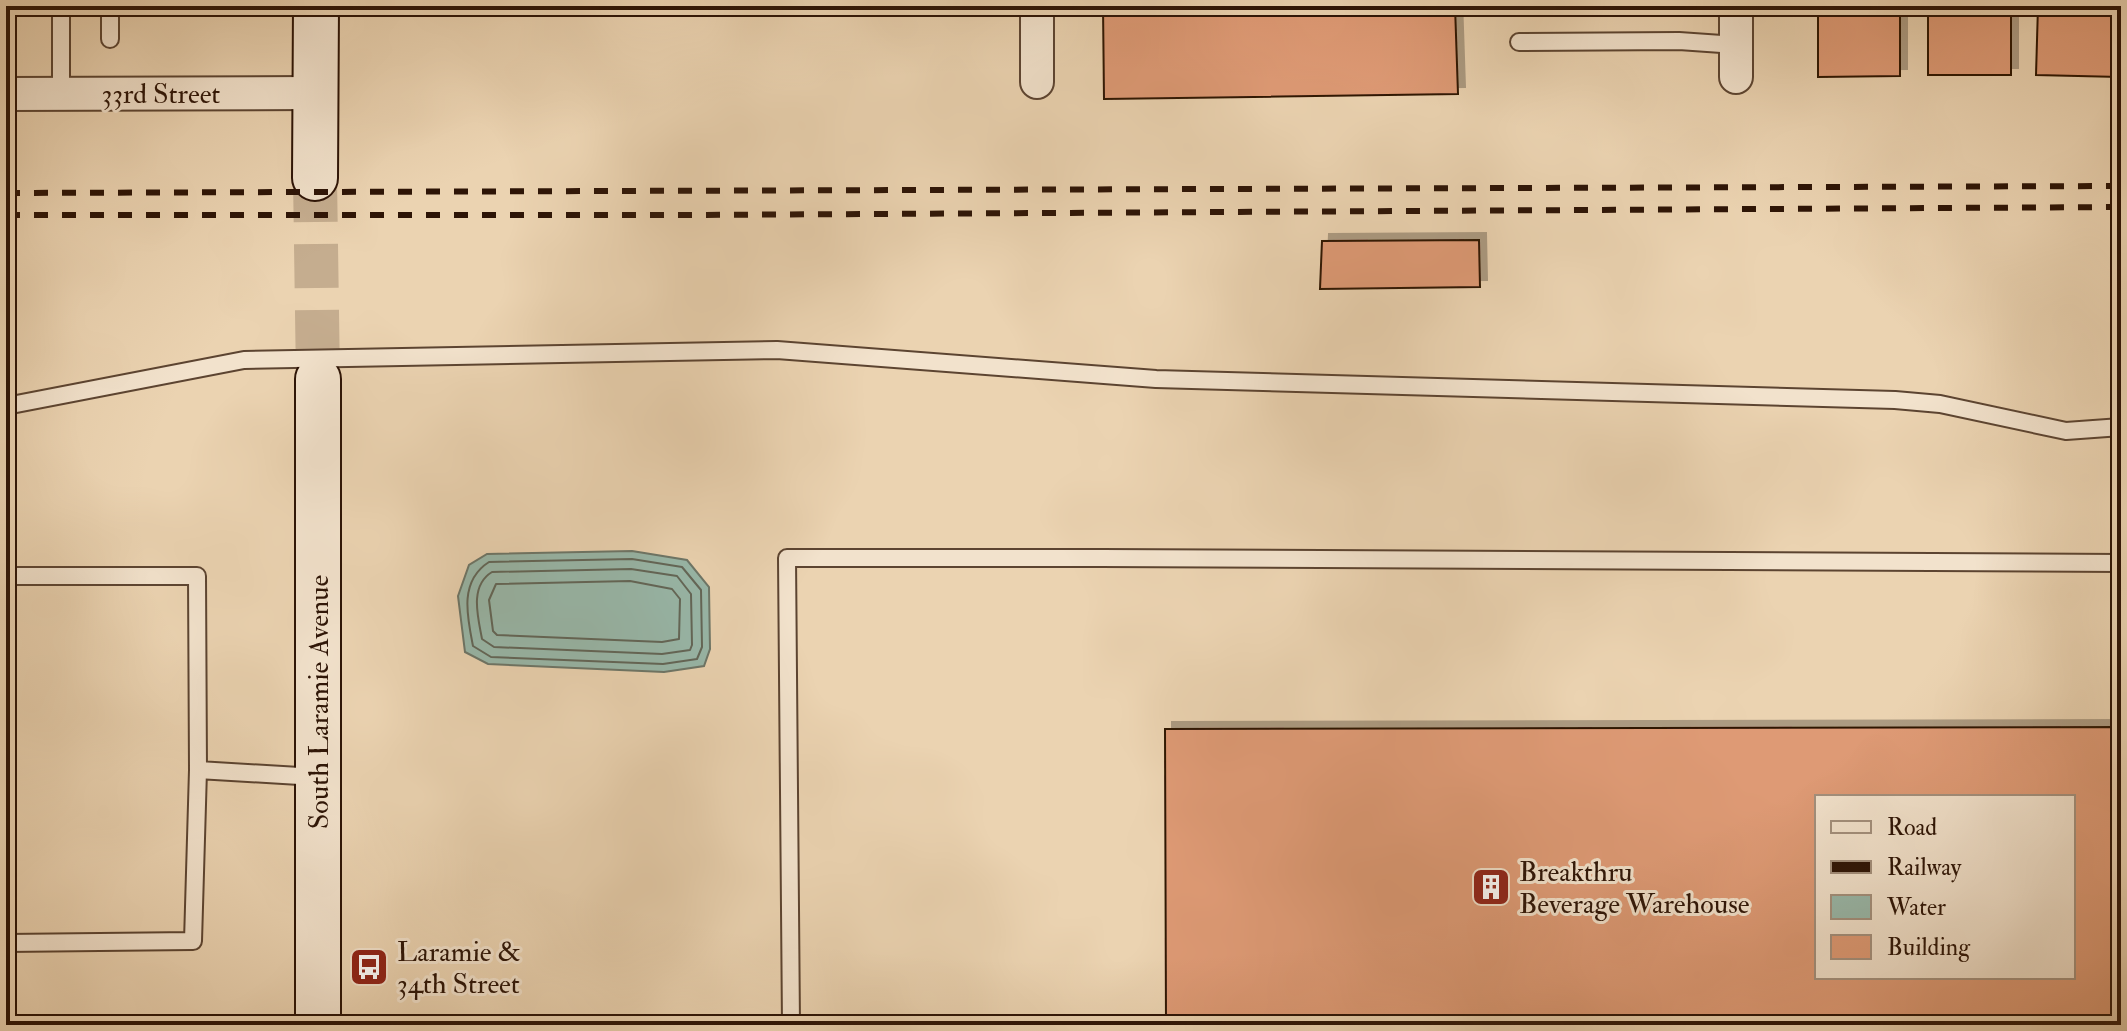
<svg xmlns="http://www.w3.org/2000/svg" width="2127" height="1031" font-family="'IM FELL Double Pica',serif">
  <defs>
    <filter id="shadow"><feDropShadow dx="7" dy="-7" stdDeviation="0" flood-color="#0004"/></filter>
  </defs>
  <rect width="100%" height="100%" fill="#ebd3b1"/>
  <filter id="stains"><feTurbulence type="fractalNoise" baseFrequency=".0025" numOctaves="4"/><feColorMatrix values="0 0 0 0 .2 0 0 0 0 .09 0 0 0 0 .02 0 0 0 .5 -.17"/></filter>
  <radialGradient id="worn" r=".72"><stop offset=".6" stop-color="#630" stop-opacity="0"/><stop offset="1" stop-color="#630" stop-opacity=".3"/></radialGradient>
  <path fill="#98b8aa" stroke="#6d7668" stroke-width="2" d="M632,551L687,560L709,587L710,649L704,666L664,672L488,664L465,652L458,596L469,565L487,554Z"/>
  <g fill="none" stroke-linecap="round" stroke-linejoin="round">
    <path stroke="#626658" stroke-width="2" d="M632,559L682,567L701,590L702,647L697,659L663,664L491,657L473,646C467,616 459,581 489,562Z
      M631,569L677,576L691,594L692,645L690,650L662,654L494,647L482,639C478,617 469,586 492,572Z
      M630,581L672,589L680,599L679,639L662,642L497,635L493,631L489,600L496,584Z"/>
  </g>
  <path fill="#de9a75" stroke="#2d1406" stroke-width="2" fill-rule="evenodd" filter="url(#shadow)" d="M1103,6H1455L1458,94L1104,99Z
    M1818,6H1900V76L1818,77Z
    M1928,6H2011V75H1928Z
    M2038,6H2121L2120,77L2036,75Z
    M1479,240L1480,287L1320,289L1322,241Z
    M2121,727V1025H1166L1165,729ZM1817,797H2073V977H1817Z"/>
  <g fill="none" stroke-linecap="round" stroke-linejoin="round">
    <path stroke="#c5ad8f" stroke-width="44" stroke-dasharray="44 22" stroke-linecap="butt" d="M315,178L318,379"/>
    <defs>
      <path id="lane" d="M61,6V94
        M110,6V39
        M1519,42L1679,41L1736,45
        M6,406L244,360L777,350L1156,379L1895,400L1940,404L2066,431L2121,427
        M6,576H197L198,770
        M6,943L193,941L198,770L316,777
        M791,1025L787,558H1101L2121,563"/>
      <path id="street" d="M1037,6V82
        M1736,6V77
        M6,94L315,93"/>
      <path id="secondary" d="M315,178L316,6
        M318,379V1025"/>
    </defs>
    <use href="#lane" stroke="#5c4431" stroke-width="20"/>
    <use href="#street" stroke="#5c4431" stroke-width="36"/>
    <use href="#secondary" stroke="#2d1406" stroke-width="48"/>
    <use href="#lane" stroke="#f2e2cc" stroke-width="16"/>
    <use href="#street" stroke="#f2e2cc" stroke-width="32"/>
    <use href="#secondary" stroke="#f2e2cc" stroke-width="44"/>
    <path stroke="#2d1406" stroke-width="6" stroke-dasharray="14 14" stroke-linecap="butt" d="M6,193L2121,186
      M6,215H690L2121,207"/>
  </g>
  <defs>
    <symbol id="building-square" viewBox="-11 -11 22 22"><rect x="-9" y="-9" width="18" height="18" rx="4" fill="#8f2418" stroke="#f2e2cc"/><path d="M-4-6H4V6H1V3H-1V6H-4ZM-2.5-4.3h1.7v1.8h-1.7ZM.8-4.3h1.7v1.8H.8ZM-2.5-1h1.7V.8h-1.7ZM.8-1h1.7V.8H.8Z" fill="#fff"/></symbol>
    <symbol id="bus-square" viewBox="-11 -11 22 22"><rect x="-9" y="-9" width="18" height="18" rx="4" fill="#8f2418" stroke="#f2e2cc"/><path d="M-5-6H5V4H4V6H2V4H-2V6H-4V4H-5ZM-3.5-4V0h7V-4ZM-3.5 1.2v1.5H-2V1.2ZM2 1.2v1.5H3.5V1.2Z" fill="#fff"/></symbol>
  </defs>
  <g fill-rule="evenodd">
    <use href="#building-square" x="1469" y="865" width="44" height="44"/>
    <use href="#bus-square" x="347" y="945" width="44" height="44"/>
  </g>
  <g text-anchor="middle" stroke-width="6" stroke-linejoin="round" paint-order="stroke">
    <g font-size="28" fill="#2d1406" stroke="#f2e2cc">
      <text x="161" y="103">33rd Street</text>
      <text transform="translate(318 702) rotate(-90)" y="10">South Laramie Avenue</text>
    </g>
    <g font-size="28" fill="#2d1406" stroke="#f2e2cc" text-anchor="start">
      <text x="1519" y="881">Breakthru<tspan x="1519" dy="32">Beverage Warehouse</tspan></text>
      <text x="397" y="961">Laramie &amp;<tspan x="397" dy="32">34th Street</tspan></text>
    </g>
  </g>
  <rect width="2127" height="1031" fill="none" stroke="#ebd3b1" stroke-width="32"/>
  <rect x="8" y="8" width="2111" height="1015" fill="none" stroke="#2d1406" stroke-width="4"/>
  <rect x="16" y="16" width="2095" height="999" fill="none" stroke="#2d1406" stroke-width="2"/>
  <rect x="1815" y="795" width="260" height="184" fill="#f2e2cc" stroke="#a3907d" stroke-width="2"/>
  <rect x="1831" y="821" width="40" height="12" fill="#f2e2cc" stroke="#a3907d" stroke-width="2"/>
  <text x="1887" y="835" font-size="24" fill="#2d1406">Road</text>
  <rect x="1831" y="861" width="40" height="12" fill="#2d1406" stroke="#a3907d" stroke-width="2"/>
  <text x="1887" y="875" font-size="24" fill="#2d1406">Railway</text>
  <rect x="1831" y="895" width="40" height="24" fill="#98b8aa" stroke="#a3907d" stroke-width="2"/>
  <text x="1887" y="915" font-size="24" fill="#2d1406">Water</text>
  <rect x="1831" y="935" width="40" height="24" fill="#de9a75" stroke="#a3907d" stroke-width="2"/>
  <text x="1887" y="955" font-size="24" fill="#2d1406">Building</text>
  <rect width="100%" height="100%" filter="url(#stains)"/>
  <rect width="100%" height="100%" fill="url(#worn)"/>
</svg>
